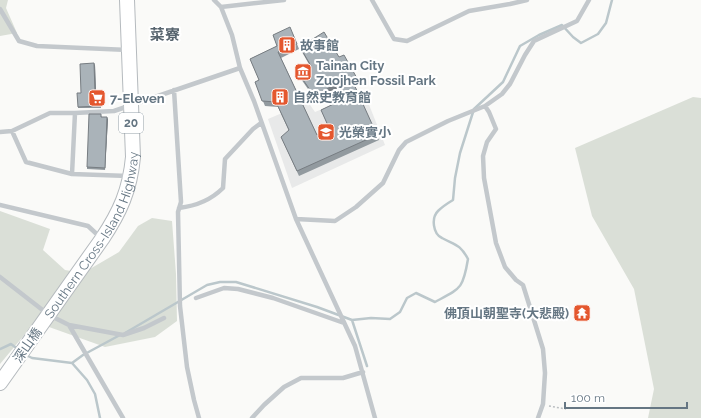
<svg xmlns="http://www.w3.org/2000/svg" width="701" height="418" font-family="Raleway,'Noto Sans TC',sans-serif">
  <rect width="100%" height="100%" fill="#fafaf8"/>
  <path fill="#e8e9e9" d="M364,92L385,145L292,188L268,119L308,102L315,112Z"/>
  <path fill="#dadfd7" d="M0,0H8L6,8L17,33L0,36Z
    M693,97L701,98V418H648L654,389L634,289L592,216L575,148Z
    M0,211L50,229L43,250L65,270L83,273L119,252L138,226L152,218L172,221L176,274L177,321L155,337L105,347L35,322L0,364Z"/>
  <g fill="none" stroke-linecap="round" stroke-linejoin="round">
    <path stroke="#bbc7cb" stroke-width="2.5" d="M352,320L367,366
      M125,333L207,285L220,282H236L317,307L352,320L371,318L390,319L400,312L407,298L416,293L435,302C461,288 463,289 468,259C460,244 455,245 442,238C433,234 431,218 438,211C442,207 448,203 453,200L455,178L460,153L474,109L503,82L520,46L539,35L562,25L573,37L581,43L598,34L606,23L612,0
      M0,349L11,344L19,350
      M26,355L32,358L72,363L83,355L120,335
      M72,363L87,380L95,394L100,418"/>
    <defs>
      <g id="primary">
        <path id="s1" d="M0,383L102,239C120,212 130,190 133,157L127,0"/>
      </g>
    </defs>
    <use href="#primary" stroke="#b5babe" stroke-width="16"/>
    <path stroke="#bbbfc2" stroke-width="1.5" stroke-dasharray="2 2" stroke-linecap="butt" d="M549,406L566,409"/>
    <path stroke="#c3c8cc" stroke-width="4.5" d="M214,0L221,7L232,35L240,68L254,101L296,219L355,346L375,418
      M372,0L394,39L407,41L469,11L510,4L527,0
      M221,7L284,0
      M0,9L19,41L37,46L128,50
      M174,90L181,202L178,212L180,306L187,367L194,400L199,418
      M485,106L489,112L496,129L487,142L483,156L484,178L496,243L505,267L516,280L523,285L543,349L545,373L543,404L538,418
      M12,131L26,162L72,174L128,176
      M0,132L12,131L50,113H75L114,111L240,68
      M72,174L75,113
      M0,205L88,226L101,238
      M179,208C196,206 211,200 223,188L225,159L253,129L261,123
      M296,219L335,221L356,207L383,183L399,150L406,142L448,121L485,106L502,94L510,84L525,55L534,41L577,21L589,0
      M0,277L49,315L69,325L123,335L144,328L164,318
      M196,298L224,288L238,289L273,298L344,323
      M69,325L123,418
      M252,418L264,405L284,387L301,378H343L363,372"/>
    <use href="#primary" stroke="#fff" stroke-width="14"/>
  </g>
  <path fill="#929a9f" d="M273,35L297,44L299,49L281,58L317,135L330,130L321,110L344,99L338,88L317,102L301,79L299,74L310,66L302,52L300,47L339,57L358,80L360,85L355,87L379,140L299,176L281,137L289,131L278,107L265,106L255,82L259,80L250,59L277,46Z
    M95,65L96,92H100L101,94V108H78V107L81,93Z
    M102,115V117L108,119L105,170L87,169V167Z"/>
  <path fill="#777d82" d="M94,63L95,65L96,94L95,92Z
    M336,83L338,88L317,102L315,97Z
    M107,117L108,119L105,170V168Z"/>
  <path fill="#aab3b9" stroke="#777d82" d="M290,27L297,44L278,52L317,135L330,130L321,110L344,99L336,83L315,97L299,74L311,66L300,47L324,32L339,57L344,55L358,80L353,82L377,135L297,171L281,137L289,130L276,102L262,101L255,82L259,80L250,59L277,46L273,35Z
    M94,63L95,92H100L101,106L78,107L77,93H81L80,64Z
    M89,114H101V117H107L105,168L87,167Z"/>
  <defs>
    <symbol id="building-square" viewBox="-11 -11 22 22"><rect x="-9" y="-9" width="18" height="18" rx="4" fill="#e4572e" stroke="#fff"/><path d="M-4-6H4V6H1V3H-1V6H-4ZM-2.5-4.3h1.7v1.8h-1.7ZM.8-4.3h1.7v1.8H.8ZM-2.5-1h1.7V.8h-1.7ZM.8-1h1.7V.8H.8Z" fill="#fff"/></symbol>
    <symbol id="museum-square" viewBox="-11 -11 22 22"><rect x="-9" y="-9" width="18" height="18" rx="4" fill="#e4572e" stroke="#fff"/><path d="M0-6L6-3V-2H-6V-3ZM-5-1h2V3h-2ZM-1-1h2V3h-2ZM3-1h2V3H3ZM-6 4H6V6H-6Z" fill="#fff"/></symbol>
    <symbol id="supermarket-square" viewBox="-11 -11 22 22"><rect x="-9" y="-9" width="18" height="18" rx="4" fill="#e4572e" stroke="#fff"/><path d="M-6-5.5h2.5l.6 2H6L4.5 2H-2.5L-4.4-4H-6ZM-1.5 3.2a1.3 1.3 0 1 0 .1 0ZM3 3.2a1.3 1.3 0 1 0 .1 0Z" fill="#fff"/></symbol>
    <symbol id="school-square" viewBox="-11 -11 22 22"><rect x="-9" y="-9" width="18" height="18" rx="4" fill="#e4572e" stroke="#fff"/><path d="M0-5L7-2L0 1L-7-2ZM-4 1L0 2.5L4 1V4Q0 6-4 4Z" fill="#fff"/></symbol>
    <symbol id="temple-square" viewBox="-11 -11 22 22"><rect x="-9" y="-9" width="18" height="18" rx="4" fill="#e4572e" stroke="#fff"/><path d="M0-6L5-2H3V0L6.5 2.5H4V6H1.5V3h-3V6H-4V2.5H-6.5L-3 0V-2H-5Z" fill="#fff"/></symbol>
  </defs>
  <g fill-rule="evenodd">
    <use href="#building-square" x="277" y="35" width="20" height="20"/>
    <use href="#museum-square" x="293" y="62" width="20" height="20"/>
    <use href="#building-square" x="270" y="87" width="20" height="20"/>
    <use href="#supermarket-square" x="87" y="88" width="20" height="20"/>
    <use href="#school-square" x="316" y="122" width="20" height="20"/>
    <use href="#temple-square" x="572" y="303" width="20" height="20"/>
  </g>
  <g text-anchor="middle" stroke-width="4" stroke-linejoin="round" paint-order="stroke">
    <rect fill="#fff" stroke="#939fa8" stroke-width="1" x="119" y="113" width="24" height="20" rx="3"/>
    <g font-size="12" font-weight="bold" fill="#657683">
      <text x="131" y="127">20</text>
    </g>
    <g font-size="13" font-weight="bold" fill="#657683" stroke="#fff" text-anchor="start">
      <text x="300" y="50">故事館</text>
      <text x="316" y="70">Tainan City<tspan x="316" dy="15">Zuojhen Fossil Park</tspan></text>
      <text x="293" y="102">自然史教育館</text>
      <text x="110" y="103">7-Eleven</text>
      <text x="339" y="137">光榮實小</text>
      <text x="569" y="318" text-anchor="end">佛頂山朝聖寺(大悲殿)</text>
    </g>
    <g font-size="13" fill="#657683" stroke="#fff">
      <text dy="5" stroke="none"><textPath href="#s1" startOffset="176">Southern Cross-Island Highway</textPath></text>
      <text transform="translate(27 345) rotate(-55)" y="5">深山橋</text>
    </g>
    <g font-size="15" font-weight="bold" fill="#57646e" stroke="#fff">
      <text x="165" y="40">菜寮</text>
    </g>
  </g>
  <path d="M565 402v6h122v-6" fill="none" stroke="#657683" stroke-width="2"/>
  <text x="571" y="402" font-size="12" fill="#657683" stroke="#ffffff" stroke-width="3" paint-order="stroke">100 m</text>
</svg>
